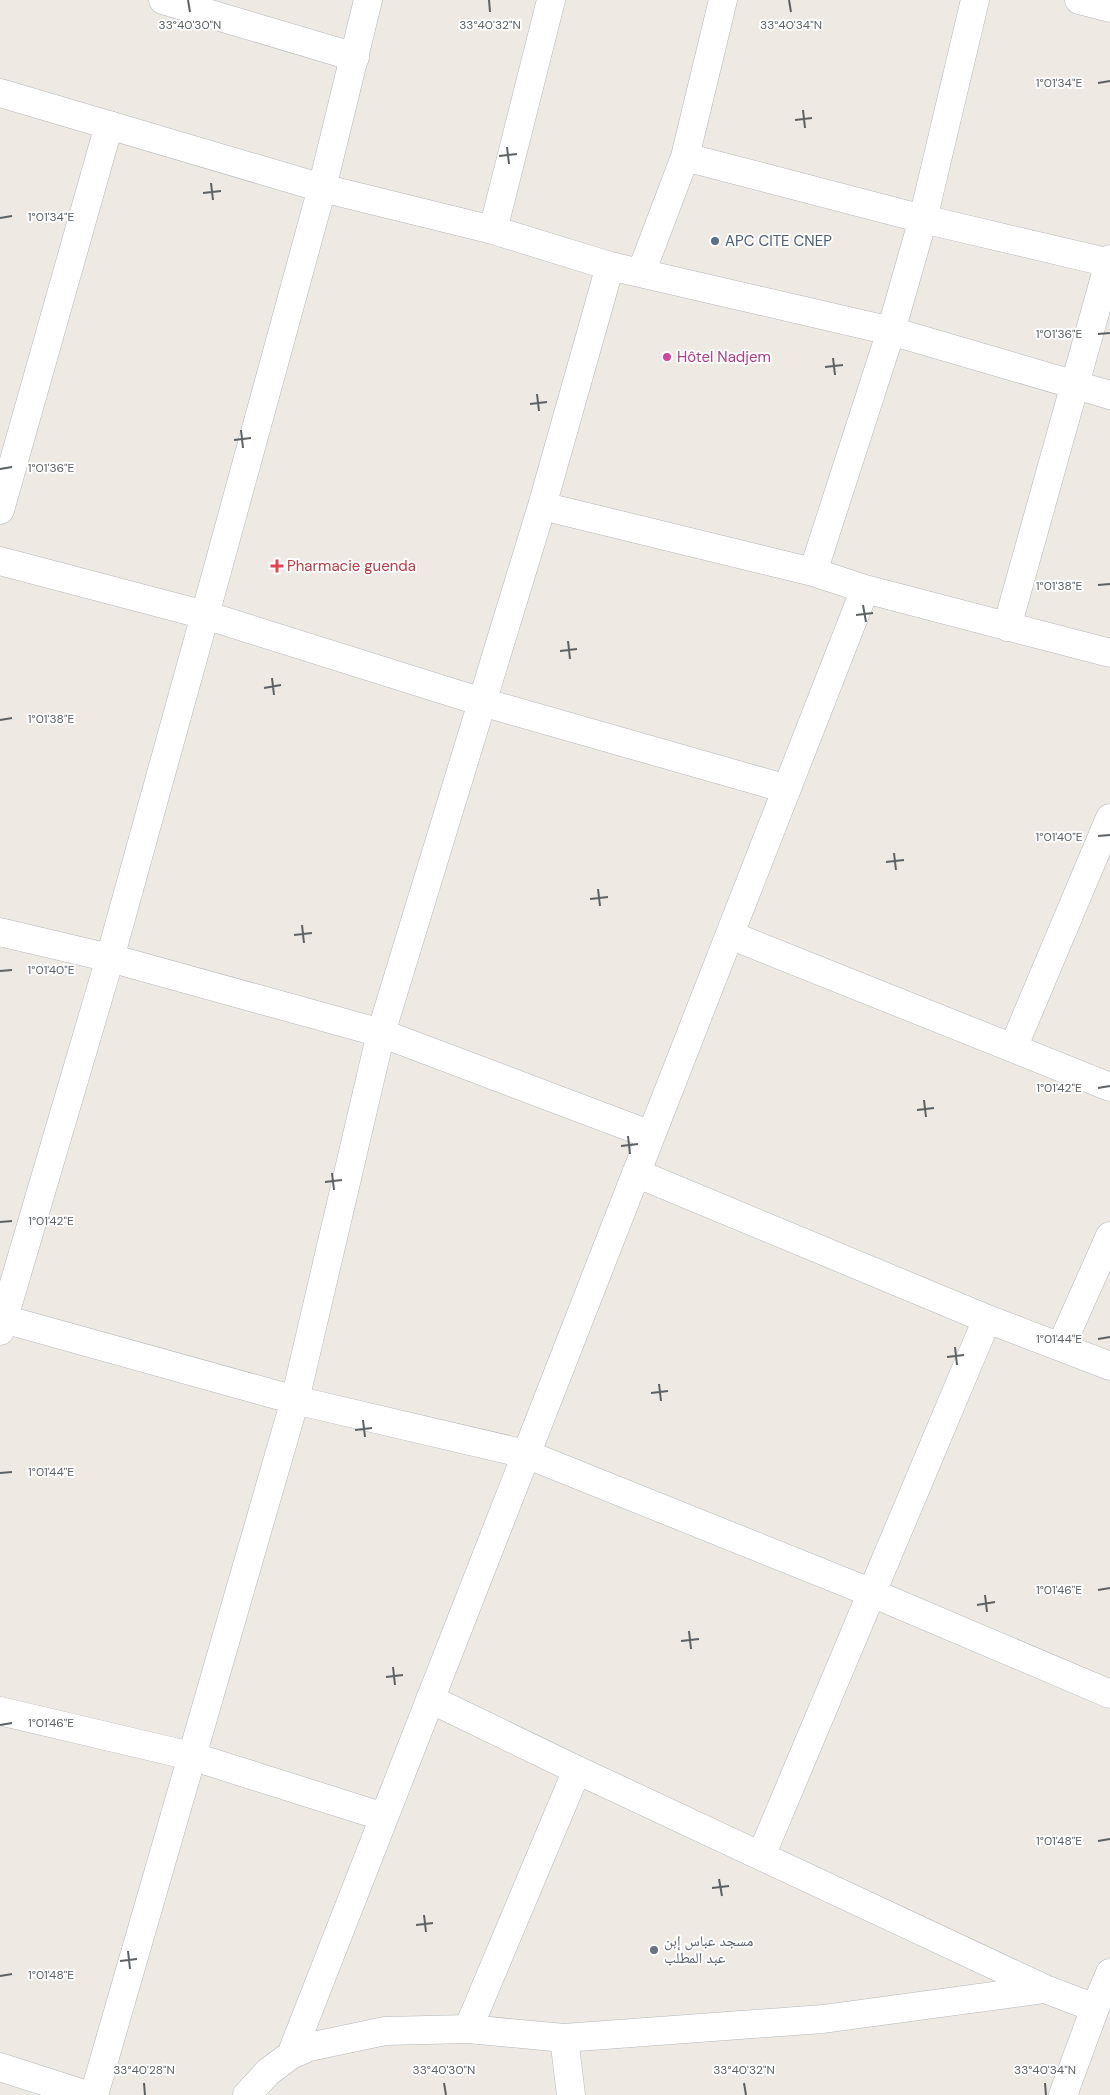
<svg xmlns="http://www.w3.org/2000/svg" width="1110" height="2095" font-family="'DM Sans','Noto Naskh Arabic',sans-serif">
  <rect width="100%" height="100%" fill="#eee9e2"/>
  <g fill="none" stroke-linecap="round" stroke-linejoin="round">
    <defs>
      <path id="street" d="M163,0L355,57
        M1079,0L1110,8
        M685,157L923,219L1110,263
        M322,188L493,230L610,266L891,331L1110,395
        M493,230L551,0
        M641,273L685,157L723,0
        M542,506L813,572L865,589L1110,653
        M0,510L109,125
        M0,561L205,615L482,702L787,789
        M813,572L891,331L923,219L975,0
        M1007,627L1110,259
        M0,932L110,958L381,1033L651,1135
        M730,935L1110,1087
        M1013,1048L1110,818
        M636,1173L987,1319L1110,1366
        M1061,1346L1110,1236
        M430,1699L577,1770L1045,1989
        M0,1711L191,1756L384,1817
        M761,1856L987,1319
        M468,2029L577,1770
        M564,2038L571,2095
        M291,2055L865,589
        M0,2067L87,2095
        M94,2095L295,1400L381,1033L542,506L610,266
        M247,2095L268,2072L291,2055L309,2047L385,2031L468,2029L564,2038L823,2019L1045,1989L1095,2008"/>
      <path id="secondary" d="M0,93L322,188
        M0,1318L295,1400L526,1454L872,1593L1110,1694
        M0,1331L110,958L205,615L322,188L368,0
        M1063,2095L1095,2008L1110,1973"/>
    </defs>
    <use href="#street" stroke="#b3b7bb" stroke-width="29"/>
    <use href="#secondary" stroke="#b2b8bb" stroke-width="29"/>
    <use href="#street" stroke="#fff" stroke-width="28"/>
    <use href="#secondary" stroke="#fff" stroke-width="28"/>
  </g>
  <path fill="none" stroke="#5b6164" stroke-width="2" d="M188,0L190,12M489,0L490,12M789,0L791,12M1098,83L1110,81M803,110L805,128M795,120L812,118M507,147L509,164M499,156L517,154M211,183L213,200M203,193L221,191M0,218L12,216M1098,334L1110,333M833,358L835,375M825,367L843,365M537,394L539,411M530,404L547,402M241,430L243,448M234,440L251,438M0,469L12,467M1098,585L1110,584M863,605L866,622M856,615L873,613M568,641L570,659M560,651L577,649M272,678L274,695M264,688L281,685M0,720L12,718M1098,836L1110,835M894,853L896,870M886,862L904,860M598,889L600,906M590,899L608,897M302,925L304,943M294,935L312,933M0,971L12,970M1098,1088L1110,1086M924,1100L926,1117M917,1110L934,1108M628,1136L630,1154M621,1146L638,1144M332,1173L334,1190M325,1182L342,1180M0,1222L12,1221M1098,1339L1110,1337M955,1347L957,1365M947,1357L964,1355M659,1384L661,1401M651,1393L668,1391M363,1420L365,1437M355,1430L372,1428M0,1473L12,1472M1098,1590L1110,1588M985,1595L987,1612M977,1605L995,1602M689,1631L691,1649M681,1641L699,1639M393,1667L395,1685M386,1677L403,1675M0,1725L12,1723M1098,1841L1110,1839M719,1879L722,1896M712,1888L729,1886M424,1915L426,1932M416,1925L433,1923M128,1951L130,1969M120,1961L137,1959M0,1976L12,1974M144,2083L145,2095M444,2083L446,2095M744,2083L746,2095M1045,2083L1046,2095"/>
  <circle fill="#5c6f8a" stroke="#fff" stroke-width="2" cx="715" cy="241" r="5"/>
  <circle fill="#d1479c" stroke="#fff" stroke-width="2" cx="667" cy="357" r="5"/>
  <path fill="#e0444e" stroke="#fff" stroke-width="2" d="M274.5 558.5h5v5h5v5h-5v5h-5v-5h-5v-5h5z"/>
  <circle fill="#6b7280" stroke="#fff" stroke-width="2" cx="654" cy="1950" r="5"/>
  <g text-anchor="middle" stroke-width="4" stroke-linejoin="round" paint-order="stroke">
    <g font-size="15" fill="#4e5e75" stroke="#fff" text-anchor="start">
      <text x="725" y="246">APC CITE CNEP</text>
    </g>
    <g font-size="15" fill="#b23c85" stroke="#fff" text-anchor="start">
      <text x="677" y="362">Hôtel Nadjem</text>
    </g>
    <g font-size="15" fill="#be3a42" stroke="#fff" text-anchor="start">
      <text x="287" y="571">Pharmacie guenda</text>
    </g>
    <g font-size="15" fill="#5b616d" stroke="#fff" text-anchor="start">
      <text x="664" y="1946">مسجد عباس إبن<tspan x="664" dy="17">عبد المطلب</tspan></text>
    </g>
  </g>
  <g font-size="12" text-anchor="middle" fill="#5b6164" stroke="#fff" stroke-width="4" stroke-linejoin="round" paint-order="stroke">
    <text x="190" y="29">33°40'30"N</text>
    <text x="490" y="29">33°40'32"N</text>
    <text x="791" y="29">33°40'34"N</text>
    <text x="1059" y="87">1°01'34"E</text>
    <text x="51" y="221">1°01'34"E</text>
    <text x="1059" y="338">1°01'36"E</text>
    <text x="51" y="472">1°01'36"E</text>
    <text x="1059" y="590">1°01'38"E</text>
    <text x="51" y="723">1°01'38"E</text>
    <text x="1059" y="841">1°01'40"E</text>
    <text x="51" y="974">1°01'40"E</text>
    <text x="1059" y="1092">1°01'42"E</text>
    <text x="51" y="1225">1°01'42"E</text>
    <text x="1059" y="1343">1°01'44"E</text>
    <text x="51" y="1476">1°01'44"E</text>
    <text x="1059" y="1594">1°01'46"E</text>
    <text x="51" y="1727">1°01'46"E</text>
    <text x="1059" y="1845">1°01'48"E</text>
    <text x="51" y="1979">1°01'48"E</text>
    <text x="144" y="2074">33°40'28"N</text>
    <text x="444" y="2074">33°40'30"N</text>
    <text x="744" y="2074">33°40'32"N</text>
    <text x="1045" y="2074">33°40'34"N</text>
  </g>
</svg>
